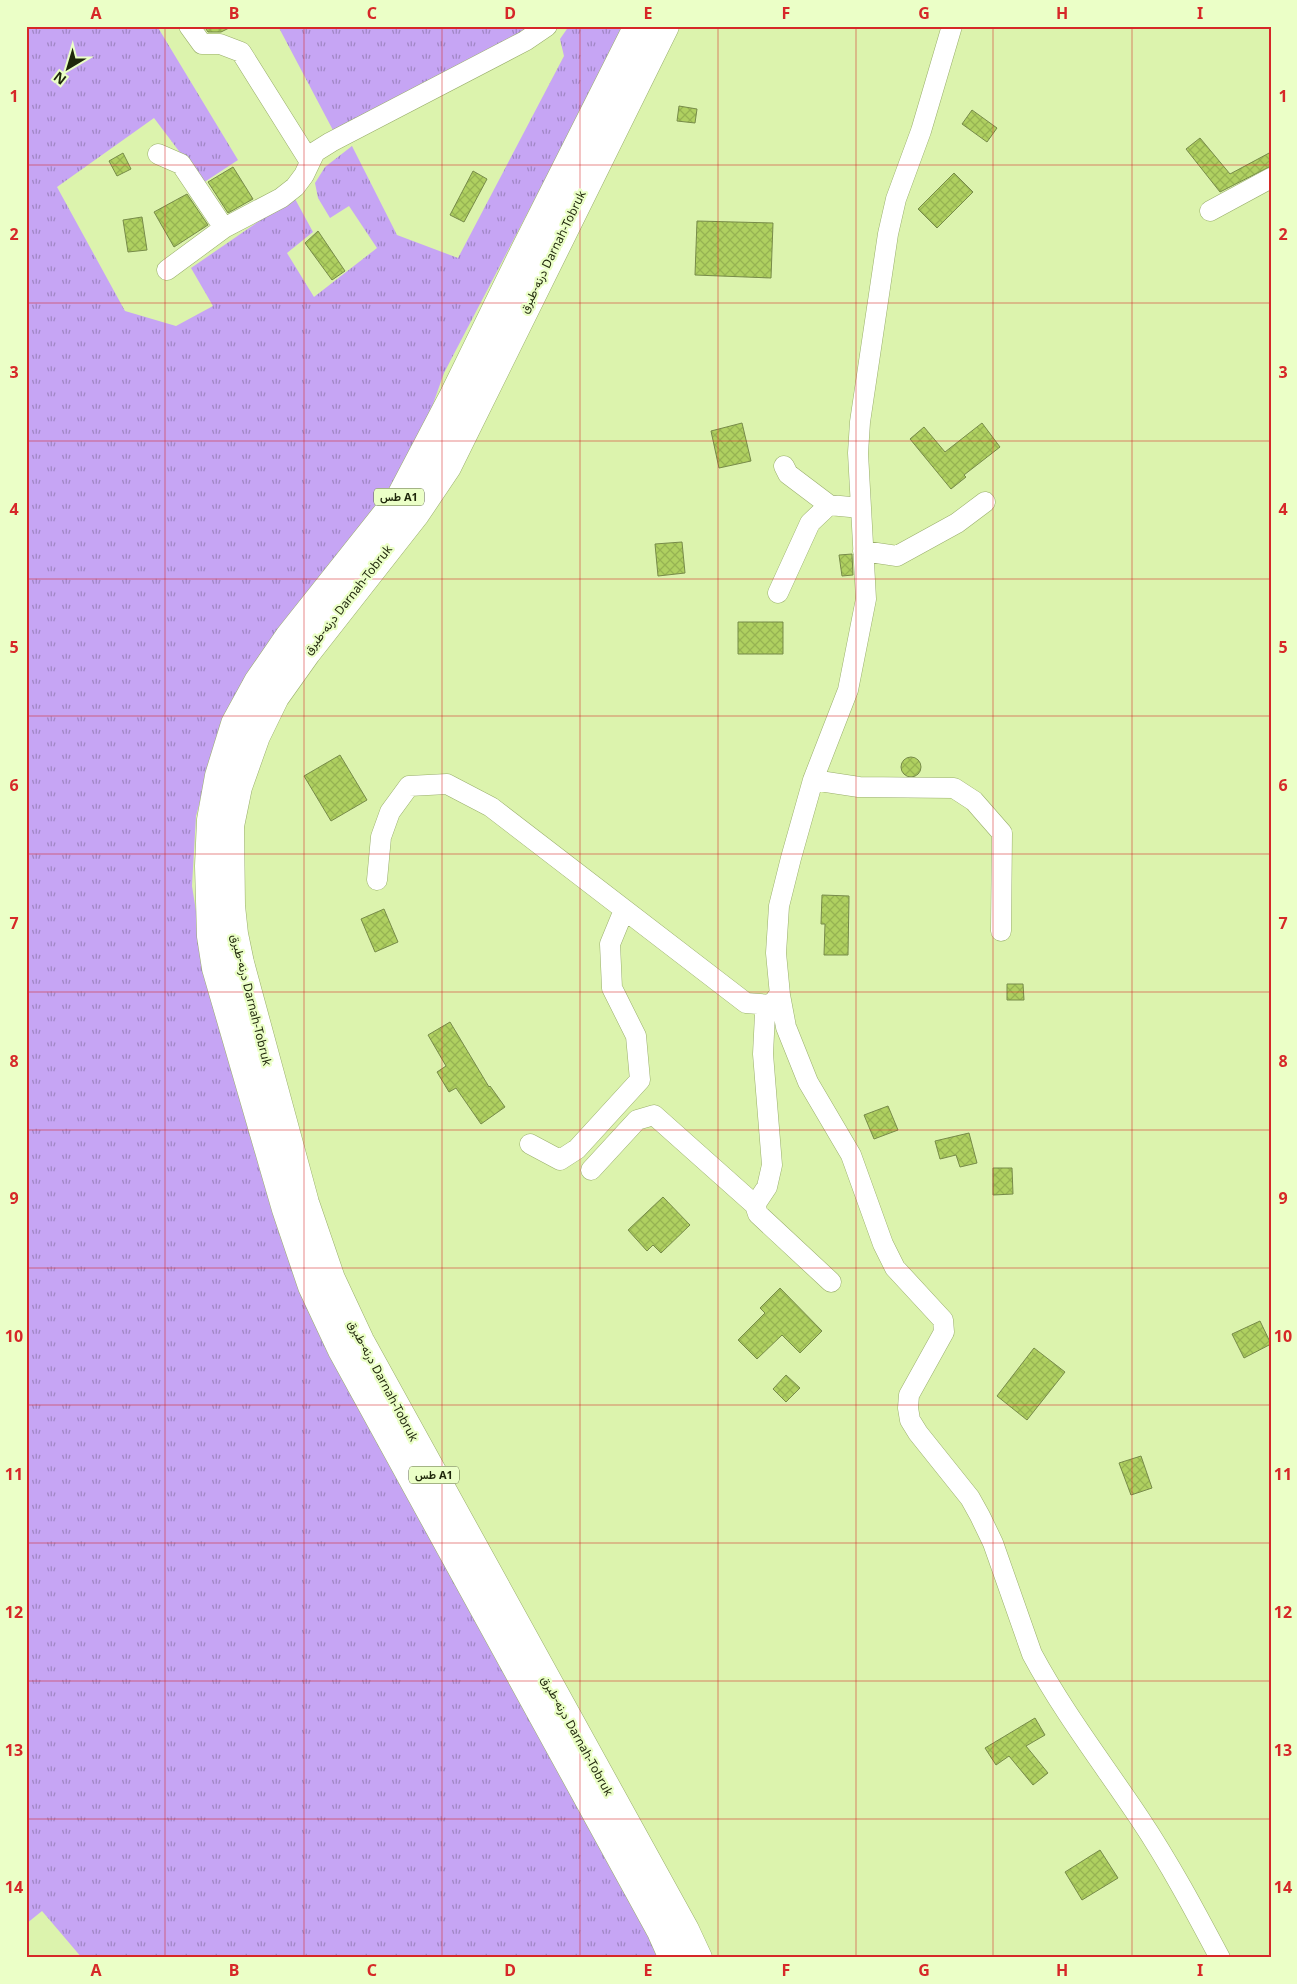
<svg xmlns="http://www.w3.org/2000/svg" width="1297" height="1984" font-family="'Noto Sans',Vazirmatn,sans-serif">
  <defs>
    <pattern id="grass-tufts" width="24" height="20" patternUnits="userSpaceOnUse" patternTransform="scale(1.25)"><rect width="24" height="20" fill="#c6a5f4"/><path d="M3 7l-1-3M5 7V3M7 7l1-3M15 17l-1-3M17 17v-4M19 17l1-3" fill="none" stroke="#a086c4"/></pattern>
    <pattern id="building-cross-hatch" width="8" height="8" patternUnits="userSpaceOnUse" patternTransform="scale(1.25)"><rect width="8" height="8" fill="#afd060"/><path d="M0 0l8 8M0 8l8-8" fill="none" stroke="#96b352"/></pattern>
  </defs>
  <rect width="100%" height="100%" fill="#dcf3ad"/>
  <path fill="url(#grass-tufts)" d="M26,26H157L238,160L203,183L154,118L57,187L125,311L176,326L213,306L191,268L294,197L313,232L287,253L314,297L377,248L349,206L330,218L318,198L315,183L325,167L352,146L397,235L458,258L564,56L560,39L569,26H625L444,373L416,452L217,741L196,816L192,886L202,949L285,1220L665,1958H82L42,1911L26,1924Z
    M278,26H537L335,134Z"/>
  <path fill="url(#building-cross-hatch)" stroke="#778b49" d="M204,26H233L221,32H208Z
    M679,106L697,109L695,123L677,121Z
    M972,110L997,128L987,142L962,124Z
    M1200,138L1230,174L1271,152V166L1220,192L1186,149Z
    M123,153L131,169L117,176L109,161Z
    M233,167L253,199L228,213L208,182Z
    M473,171L487,179L464,222L450,215Z
    M954,173L973,192L937,228L918,209Z
    M187,194L208,225L174,247L154,212Z
    M142,217L147,250L128,252L123,220Z
    M697,221L773,223L771,278L695,275Z
    M318,231L345,271L332,280L305,243Z
    M742,423L751,461L719,468L711,431Z
    M982,423L1000,447L964,475L966,477L951,489L910,439L924,427L945,452Z
    M682,542L685,573L658,576L655,544Z
    M852,554L853,575L842,576L839,555Z
    M738,622H783V654H738Z
    M340,755L367,800L331,821L304,776Z
    M901 767a10 10 0 1 1 20 0a10 10 0 1 1-20 0Z
    M822,895L849,896L848,955H824L825,924H821Z
    M384,909L398,942L375,952L361,919Z
    M1007,984H1023L1024,1000H1007Z
    M450,1022L489,1087L490,1086L505,1107L481,1124L456,1088L449,1092L437,1072L446,1066L428,1035Z
    M888,1106L898,1130L874,1139L864,1115Z
    M969,1133L977,1163L960,1167L956,1155L940,1159L935,1141Z
    M993,1168H1012L1013,1194L993,1195Z
    M663,1197L690,1225L661,1253L653,1245L647,1251L628,1230Z
    M780,1288L822,1331L800,1353L782,1335L757,1359L738,1340L765,1313L760,1308Z
    M1260,1321L1271,1344L1244,1358L1232,1334Z
    M1034,1348L1065,1372L1027,1420L997,1396Z
    M786,1375L800,1388L786,1402L773,1389Z
    M1141,1456L1152,1488L1131,1495L1119,1463Z
    M1035,1718L1045,1735L1026,1746L1048,1773L1033,1785L1009,1756L996,1765L985,1748Z
    M1100,1850L1118,1878L1082,1900L1065,1872Z"/>
  <g fill="none" stroke-linecap="round" stroke-linejoin="round">
    <defs>
      <path id="minor" d="M189,26L202,44H220L241,52L310,162
        M952,26L921,131L896,199L888,234L860,422L858,453L866,599L848,690L813,780L791,858L779,906L776,953L780,995L786,1027L808,1082L851,1155L883,1244L895,1268L943,1320L944,1332L909,1395L908,1408L910,1420L918,1433L970,1498L980,1516L993,1543L1032,1654C1063,1712 1104,1765 1140,1819C1170,1864 1195,1911 1220,1958
        M158,154L181,164L224,228
        M1210,211L1271,178
        M167,270L224,228L281,198L295,187L304,175L315,152L331,142L525,41L547,26
        M784,466L788,474L829,505
        M863,551L897,556L957,523L985,502
        M778,593L810,523L829,505L861,508
        M813,780L859,787L954,788L974,801L1002,833L1001,931
        M377,880L381,837L390,812L409,786L447,784L491,807L746,1003L772,1005
        M778,996L765,1014L763,1054L772,1165L767,1187L755,1205L758,1214L831,1282
        M530,1144L560,1160L577,1149L640,1080L636,1036L612,988L610,944L624,910
        M591,1170L637,1120L654,1115L755,1205"/>
      <path id="highway" d="M638,26L525,250L454,395L401,496L289,637L258,682L235,724L219,776L211,820L209,866L211,936L216,968L286,1209L312,1286L342,1350L661,1931L673,1958
        M665,26L447,467L416,513L307,652L275,697L256,736L238,787L230,826L231,906L234,934L240,963L305,1203L331,1279L360,1341L685,1930L698,1958"/>
    </defs>
    <use href="#minor" stroke="#99ae6b" stroke-width="21"/>
    <use href="#highway" stroke="#99ae6b" stroke-width="29"/>
    <use href="#minor" stroke="#fff" stroke-width="20"/>
    <use href="#highway" stroke="#fff" stroke-width="28"/>
  </g>
  <path fill="none" stroke="#d62828" stroke-width="1" stroke-opacity="0.55" d="M165,26V1958M304,26V1958M442,26V1958M580,26V1958M718,26V1958M856,26V1958M993,26V1958M1132,26V1958M26,165H1271M26,303H1271M26,441H1271M26,579H1271M26,716H1271M26,854H1271M26,992H1271M26,1130H1271M26,1268H1271M26,1405H1271M26,1543H1271M26,1681H1271M26,1819H1271"/>
  <g text-anchor="middle" stroke-width="4.5" stroke-linejoin="round" paint-order="stroke">
    <g fill="#ebffc7" stroke="#5c6843" stroke-width="1">
      <rect x="374" y="488.5" width="50" height="17" rx="4"/>
      <rect x="409" y="1466.5" width="50" height="17" rx="4"/>
    </g>
    <g font-size="11" font-weight="bold" fill="#1f270b">
      <text x="399" y="501">طس A1</text>
      <text x="434" y="1479">طس A1</text>
    </g>
    <g font-size="12" fill="#1f270b" stroke="#ebffc7">
      <text transform="translate(553 252) rotate(-64)" y="4">درنه-طبرق Darnah-Tobruk</text>
      <text transform="translate(348 600) rotate(-52)" y="4">درنه-طبرق Darnah-Tobruk</text>
      <text transform="translate(251 1000) rotate(76)" y="4">درنه-طبرق Darnah-Tobruk</text>
      <text transform="translate(383 1381) rotate(62)" y="4">درنه-طبرق Darnah-Tobruk</text>
      <text transform="translate(577 1736) rotate(61)" y="4">درنه-طبرق Darnah-Tobruk</text>
    </g>
  </g>
  <rect width="1297" height="1984" fill="none" stroke="#ebffc7" stroke-width="55"/>
  <g transform="translate(68 68) rotate(218)" stroke="#ebffc7" stroke-width="4" paint-order="stroke">
  <path d="M0-4L9 19L0 12L-9 19Z" fill="#1f270b"/>
  <text y="-8" font-size="14" font-weight="bold" text-anchor="middle" fill="#1f270b">N</text>
  </g>
  <rect x="28" y="28" width="1242" height="1928" fill="none" stroke="#d62828" stroke-width="2"/>
  <g font-size="16" text-anchor="middle" font-weight="bold" fill="#d62828">
    <text x="96" y="19">A</text>
    <text x="234" y="19">B</text>
    <text x="372" y="19">C</text>
    <text x="510" y="19">D</text>
    <text x="648" y="19">E</text>
    <text x="786" y="19">F</text>
    <text x="924" y="19">G</text>
    <text x="1062" y="19">H</text>
    <text x="1200" y="19">I</text>
    <text x="14" y="102">1</text>
    <text x="1283" y="102">1</text>
    <text x="14" y="240">2</text>
    <text x="1283" y="240">2</text>
    <text x="14" y="378">3</text>
    <text x="1283" y="378">3</text>
    <text x="14" y="515">4</text>
    <text x="1283" y="515">4</text>
    <text x="14" y="653">5</text>
    <text x="1283" y="653">5</text>
    <text x="14" y="791">6</text>
    <text x="1283" y="791">6</text>
    <text x="14" y="929">7</text>
    <text x="1283" y="929">7</text>
    <text x="14" y="1067">8</text>
    <text x="1283" y="1067">8</text>
    <text x="14" y="1204">9</text>
    <text x="1283" y="1204">9</text>
    <text x="14" y="1342">10</text>
    <text x="1283" y="1342">10</text>
    <text x="14" y="1480">11</text>
    <text x="1283" y="1480">11</text>
    <text x="14" y="1618">12</text>
    <text x="1283" y="1618">12</text>
    <text x="14" y="1756">13</text>
    <text x="1283" y="1756">13</text>
    <text x="14" y="1893">14</text>
    <text x="1283" y="1893">14</text>
    <text x="96" y="1976">A</text>
    <text x="234" y="1976">B</text>
    <text x="372" y="1976">C</text>
    <text x="510" y="1976">D</text>
    <text x="648" y="1976">E</text>
    <text x="786" y="1976">F</text>
    <text x="924" y="1976">G</text>
    <text x="1062" y="1976">H</text>
    <text x="1200" y="1976">I</text>
  </g>
</svg>
